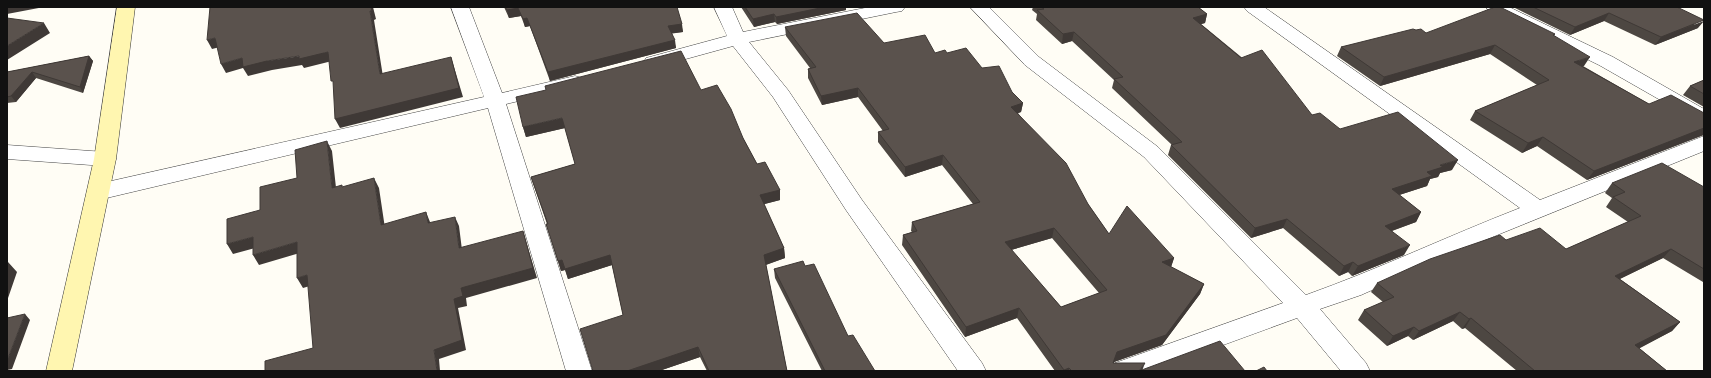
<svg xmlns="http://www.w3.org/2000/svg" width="1711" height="378" font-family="Bitter,serif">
  <rect width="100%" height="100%" fill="#fffdf5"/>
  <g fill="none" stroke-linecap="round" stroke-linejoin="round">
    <defs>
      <path id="street" d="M451,7H469L502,93L575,76L582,78L585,82L582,86L506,104L592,371H566L488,108L98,200L90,197L87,192L90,187L98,184L484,97Z
        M714,7H732L743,32L870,7H905L902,11L896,12L749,42L788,90L862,200L982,363L986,371H958L846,210L773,97L733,46L653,68L646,66L644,62L646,58L727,36Z
        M970,7H989L1039,57L1158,147L1306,295C1379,269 1448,236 1520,208L1247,11L1244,7H1264L1540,200L1704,136V151L1475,244L1361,295L1320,309L1366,363L1370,371H1341L1297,318L1152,371H1111L1115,363L1283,303L1144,157L1025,65Z
        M1486,7H1509L1613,57L1704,109V123L1697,121L1599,65L1489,11Z
        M7,145L105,152L113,154L116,159L113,164L105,166L7,159Z"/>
      <path id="secondary" d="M117,7H135L116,159L72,371H46L94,159Z"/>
    </defs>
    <use href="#street" stroke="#444" stroke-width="1"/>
    <use href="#secondary" stroke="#333" stroke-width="1"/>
    <use href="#street" fill="#fff" fill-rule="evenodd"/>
    <use href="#secondary" fill="#fff6b0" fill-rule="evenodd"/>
  </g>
  <path fill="#4d4742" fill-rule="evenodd" d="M504,7H677L683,32L672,33L676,48L550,81L530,26L525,27L521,16L509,18Z
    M741,7H847H846V10L777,24L775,22L754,27Z
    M1033,7H1198L1207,14L1205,23L1201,24L1312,115L1340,129L1452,170L1440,173L1438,177L1430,179L1427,186L1399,195L1421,212L1416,222L1392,231L1404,255L1352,276L1348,272L1339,276L1283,228L1251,238L1168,155L1171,145H1172L1112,88L1114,80L1072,41L1062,44L1036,20L1037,14L1032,10Z
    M1513,7H1677L1698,28L1655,45L1604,21L1570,35Z
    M785,27L884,43L935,53H947L982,68L1012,92L1023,103L1021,112L1018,113L1088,204L1109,234L1174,258L1171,267L1204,284L1200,294L1162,345L1114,362V363L1142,370L1245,371H1055L1017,318L965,337L902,245L903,235L912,232L911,231L912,222L973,204L942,165L905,177L878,142V132L883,131L858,97L822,105L808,78V69L810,68L786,36ZM1052,238L1099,293L1061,307L1011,250Z
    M1416,30L1426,33L1555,34L1554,36L1584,66H1583L1649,104L1704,113V135L1587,180L1537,146L1522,153L1470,120L1475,111L1537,85L1490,54L1380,86L1337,56L1341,47Z
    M89,56L93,61L83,93L36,78L16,102L7,103V72Z
    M1704,80V107L1683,95L1690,86Z
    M701,90L743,138L757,164L780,190V200L764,204L784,248L785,258L766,265L787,371H707L700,357L659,371H593L623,315L612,265L568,279L565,270L561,271L546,224H547L531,177L575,164L565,128L526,137L523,127Z
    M1612,183L1704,187V281L1703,282L1663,258L1620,279L1680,322L1672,331L1639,348L1667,371H1517L1465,328L1462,329L1453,321L1413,340L1408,336L1387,346L1358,320L1364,310L1383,302L1371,292L1377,283L1506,240L1566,249L1628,222L1606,207L1612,198L1605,193Z
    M805,266L848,336L875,371H822L775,278L774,269Z"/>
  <path fill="#3f3936" d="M7,7H44L7,14Z
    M371,7H373L376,19L374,20L384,83L380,74L370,11Z
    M825,7H847H846V10L777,24L776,17Z
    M518,8L521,16L509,18L507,10Z
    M1609,13L1604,21L1570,35L1575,27Z
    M774,14L775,22L754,27L753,19Z
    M1207,14L1205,23L1190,27L1193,18Z
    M527,18L530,26L525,27L523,19Z
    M1704,21L1698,28L1655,45L1661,37Z
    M44,23L50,33L7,60V46Z
    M682,24L683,32L669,34L668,26Z
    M1074,32L1072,41L1062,44L1063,34Z
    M215,38L220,47L212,49L207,40Z
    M675,40L676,48L550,81L548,72Z
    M1495,45L1490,54L1380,86L1384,77Z
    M328,52L332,61L304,68L302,65L272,70L248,76L243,68L226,73L221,64L242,58L267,61Z
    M89,56L93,61L83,93L80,87Z
    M451,57L463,97L340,128L335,119Z
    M1590,57L1584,66L1568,71L1574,62Z
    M32,72L36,78L16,102L11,96Z
    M858,88V97L822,105L821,96Z
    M1023,103L1021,112L1010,116L1011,107Z
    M562,118L565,128L526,137L523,127Z
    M1704,128L1703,135L1587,180L1594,171Z
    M1543,137L1537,146L1522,153L1528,143Z
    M327,141L332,151L337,197L332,188Z
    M943,155L942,165L905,177V167Z
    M1458,160L1452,170L1440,173L1438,177L1430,179L1427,186L1387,199L1392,189L1440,165Z
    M374,178L379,188L386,235L381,225Z
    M780,190V200L761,205L760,195Z
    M426,212L430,222L433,233L428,223Z
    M1421,212L1416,222L1380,235L1385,226Z
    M455,217L459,226L463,258L459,248Z
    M1287,219L1283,228L1251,238L1255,228Z
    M1054,228L1052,238L1004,252L1005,242Z
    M523,231L537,278L466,298L467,306L458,308L466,350L439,359L440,371H437L434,350L454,299L461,288Z
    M253,237L259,247L233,254L227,244Z
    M297,242L303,252L259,265L253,255Z
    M1410,245L1404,255L1352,276L1358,266Z
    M784,248L785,258L765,265L764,255Z
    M1671,249L1663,258L1607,285L1615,276Z
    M610,255L612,265L568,279L565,269Z
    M1174,258L1171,267L1162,262Z
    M562,260L565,270L561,271L558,261Z
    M8,262L17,272L7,301V264Z
    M1353,262L1348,272L1339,276L1344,266Z
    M307,275L313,285L303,288L297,278Z
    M1204,284L1200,294L1162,345L1114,362L1110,371L1117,352Z
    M1019,308L1017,318L965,337L966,327Z
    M1460,312L1453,321L1413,340L1419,331Z
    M25,314L30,320L12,369L7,370V361Z
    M1471,318L1465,328L1462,329L1469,319Z
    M1680,322L1672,331L1627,355L1635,345Z
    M1414,327L1408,336L1387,346L1393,336Z
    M698,347L700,357L659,371H627Z
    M1145,363L1142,371H1139Z
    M1069,368V371H1064V370Z"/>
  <path fill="#5a524d" stroke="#3f3936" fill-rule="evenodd" d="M210,7H371L372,11H370L380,74L451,57L459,88L335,119L333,81H331L328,52L299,59V56L267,61L243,67L242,58L221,64L215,38L207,40Z
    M505,7H677L682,24L668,26L675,40L548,72L527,18L523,19L518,8L507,10Z
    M745,7H825L776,17L774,14L753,19Z
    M1041,7H1198L1207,14L1193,18L1241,58L1262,50L1312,115L1320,113L1340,129L1398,112L1458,160L1440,165L1443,167L1427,172L1432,176L1392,189L1421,212L1385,226L1410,245L1358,266L1353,262L1344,266L1287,219L1255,228L1171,145L1182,142L1114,79L1123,77L1074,32L1063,34L1037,10L1044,9Z
    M1495,7H1500L1555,34L1553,35L1590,57L1574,62L1649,104L1671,95L1704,113V128L1594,171L1543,137L1528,143L1475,111L1549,80L1495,45L1384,77L1341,47L1413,29L1416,30L1421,29L1426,33Z
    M1533,7H1677L1704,20L1661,37L1609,13L1575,27Z
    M857,13L884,43L925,35L935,53L945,50L947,53L966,48L982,68L999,66L1012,92L1023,103L1011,107L1066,163L1088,204L1109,234L1127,206L1174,258L1162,262L1204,284L1166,335L1117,352L1113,363H1145L1139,371H1072L1069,368L1064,370L1019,308L966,327L903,235L917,231L912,222L980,202L943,155L905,167L878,132L889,129L858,88L821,96L808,69L816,67L785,27ZM1054,228L1107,290L1061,307L1005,242Z
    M7,18L44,23L7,46Z
    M681,51L701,90L717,85L731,109L743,138L757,164L765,162L780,190L760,195L784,248L764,255L787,371H709L698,347L627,371H593L580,329L623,315L610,255L565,269L562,260L558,261L546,224H548L531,177L575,164L562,118L523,127L516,97L546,90L545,86Z
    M89,56L80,87L32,72L11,96L7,97V72Z
    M1704,80V94L1690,86Z
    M327,141L332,188L342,185V187L374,178L381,225L426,212L428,223L455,217L459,248L523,231L533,268L461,288L463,296L454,299L462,340L434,350L437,371H265V361L313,348L307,275L297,278V242L253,255V237L227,244V219L260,210V187L297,178L295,150Z
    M1662,163L1704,187V269L1671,249L1615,276L1680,322L1635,345L1667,371H1535L1471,318L1469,319L1460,312L1419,331L1414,327L1393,336L1364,310L1394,297L1377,283L1430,259L1500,235L1506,240L1540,228L1566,249L1641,216L1613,197L1625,192L1612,183Z
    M803,261L805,266L814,264L848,336L853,335L875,371H825L774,269Z
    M25,314L7,361V318Z
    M1220,341L1245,371H1139Z
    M1264,367L1267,371H1256Z"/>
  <rect width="1711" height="378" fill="none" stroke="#111111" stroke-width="16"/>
</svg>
